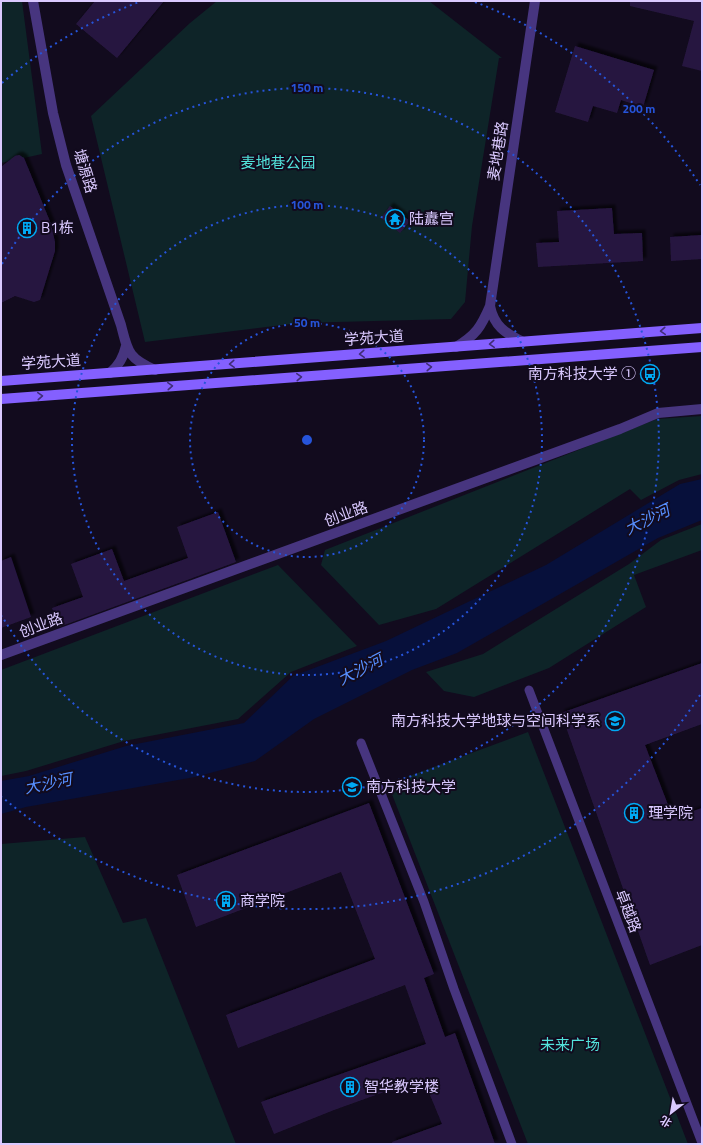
<svg xmlns="http://www.w3.org/2000/svg" width="703" height="1145" font-family="'Titillium Web','Noto Sans SC',sans-serif">
  <defs>
    <filter id="shadow"><feDropShadow dx="3.5" dy="-3.5" stdDeviation="1" flood-color="#0009"/></filter>
  </defs>
  <rect width="100%" height="100%" fill="#120b1e"/>
  <path fill="#0e2428" d="M1,1H22L42,154L1,163Z
    M217,1H429L502,58H499L472,226L465,302L451,319L299,323L145,342L91,116L190,23Z
    M702,416V474L679,480L641,500L630,489L436,609L379,625L321,565L325,550L657,419Z
    M702,524V550L634,575L646,607L549,668L474,697L444,691L426,672L483,654L629,564L661,540Z
    M278,565L357,646L291,672L238,719L124,741L26,771L1,776V670Z
    M528,732L688,1144H528L388,784Z
    M85,837L123,923L146,918L236,1144H1V844Z"/>
  <path fill="#07103b" d="M702,479V520L658,538L457,653L412,670L314,719L255,761L195,777L26,807L1,814V781L29,776L126,746L244,723L293,676L386,641L546,565L680,484Z"/>
  <path fill="#271740" filter="url(#shadow)" d="M95,1H164L117,58L76,24Z
    M630,1H702V71L682,66L694,21L630,6Z
    M575,46L654,70L643,107L621,100L617,113L593,106L588,122L555,112Z
    M19,155L24,158L51,224L55,242V251L40,300L34,302L15,296L1,303V167L15,156Z
    M390,206L410,221L400,233L381,218Z
    M612,208L614,234L642,233L643,261L538,267L536,243L559,242L557,211Z
    M702,235V259L671,261L670,237Z
    M218,512L236,562L59,627L52,608L83,597L71,564L112,549L124,581L188,558L177,527Z
    M11,557L31,617L1,628V561Z
    M702,663V724L645,745L673,818L702,808V945L650,965L561,713Z
    M369,803L434,974L424,978L445,1037L455,1033L495,1144H393L392,1142L442,1124L423,1078L334,1110L274,1134L261,1102L426,1044L405,985L238,1048L226,1015L375,959L341,872L196,927L177,875Z"/>
  <g fill="none" stroke-linecap="round" stroke-linejoin="round">
    <path stroke="#47357f" stroke-width="9" d="M529,690L702,1143
      M361,743L424,902L454,989L512,1144"/>
    <path stroke="#47357f" stroke-width="10" d="M33,1L53,113L66,165L121,325C128,352 128,358 155,370
      M490,306C494,326 505,333 523,342
      M456,347C476,335 481,327 490,306L535,1
      M110,373C119,365 123,358 126,346
      M1,655L620,429L658,413L702,409"/>
    <path stroke="#8460ff" stroke-width="10" d="M1,381L702,328
      M1,399L702,347"/>
  </g>
  <defs><path id="oneway-chevron" d="M-2-3.5L2.5 0L-2 3.5" fill="none" stroke-width="1.6" stroke-linecap="round" stroke-linejoin="round"/></defs>
  <g stroke="#402d78">
    <use href="#oneway-chevron" transform="translate(663 331) rotate(176)"/>
    <use href="#oneway-chevron" transform="translate(492 344) rotate(176)"/>
    <use href="#oneway-chevron" transform="translate(362 354) rotate(176)"/>
    <use href="#oneway-chevron" transform="translate(232 364) rotate(176)"/>
    <use href="#oneway-chevron" transform="translate(429 367) rotate(-4)"/>
    <use href="#oneway-chevron" transform="translate(299 377) rotate(-4)"/>
    <use href="#oneway-chevron" transform="translate(170 386) rotate(-4)"/>
    <use href="#oneway-chevron" transform="translate(40 396) rotate(-4)"/>
  </g>
  <g fill="none" stroke="#2654da" stroke-width="2" stroke-dasharray="2 4">
    <circle cx="307" cy="440" r="117"/>
    <circle cx="307" cy="440" r="235"/>
    <path d="M2 264A352 352 0 1 1 2 616"/>
    <path d="M700 695A469 469 0 0 1 2 797M2 83A469 469 0 0 1 139 2M475 2A469 469 0 0 1 700 185"/>
  </g>
  <defs>
    <symbol id="temple-ring" viewBox="-11 -11 22 22"><circle r="9.5" fill="#120b1e" stroke="#00a9f4" stroke-width="1.5"/><path d="M0-6L5-2H3V0L6.5 2.5H4V6H1.5V3h-3V6H-4V2.5H-6.5L-3 0V-2H-5Z" fill="#00a9f4"/></symbol>
    <symbol id="building-ring" viewBox="-11 -11 22 22"><circle r="9.5" fill="#120b1e" stroke="#00a9f4" stroke-width="1.5"/><path d="M-4-6H4V6H1V3H-1V6H-4ZM-2.5-4.3h1.7v1.8h-1.7ZM.8-4.3h1.7v1.8H.8ZM-2.5-1h1.7V.8h-1.7ZM.8-1h1.7V.8H.8Z" fill="#00a9f4"/></symbol>
    <symbol id="bus-ring" viewBox="-11 -11 22 22"><circle r="9.5" fill="#120b1e" stroke="#00a9f4" stroke-width="1.5"/><path d="M-5-6H5V4H4V6H2V4H-2V6H-4V4H-5ZM-3.5-4V0h7V-4ZM-3.5 1.2v1.5H-2V1.2ZM2 1.2v1.5H3.5V1.2Z" fill="#00a9f4"/></symbol>
    <symbol id="university-ring" viewBox="-11 -11 22 22"><circle r="9.5" fill="#120b1e" stroke="#00a9f4" stroke-width="1.5"/><path d="M0-5L7-2L0 1L-7-2ZM-4 1L0 2.5L4 1V4Q0 6-4 4Z" fill="#00a9f4"/></symbol>
  </defs>
  <g fill-rule="evenodd">
    <use href="#temple-ring" x="384" y="208" width="22" height="22"/>
    <use href="#building-ring" x="16" y="217" width="22" height="22"/>
    <use href="#bus-ring" x="639" y="363" width="22" height="22"/>
    <use href="#university-ring" x="604" y="710" width="22" height="22"/>
    <use href="#university-ring" x="341" y="776" width="22" height="22"/>
    <use href="#building-ring" x="623" y="802" width="22" height="22"/>
    <use href="#building-ring" x="215" y="890" width="22" height="22"/>
    <use href="#building-ring" x="339" y="1076" width="22" height="22"/>
  </g>
  <g text-anchor="middle" stroke-width="4" stroke-linejoin="round" paint-order="stroke">
    <g font-size="15" fill="#dac9ff" stroke="#120b1e">
      <text transform="translate(498 151) rotate(-81)" y="5">麦地巷路</text>
      <text transform="translate(85 171) rotate(73)" y="5">塘源路</text>
      <text transform="translate(374 338) rotate(-4)" y="5">学苑大道</text>
      <text transform="translate(51 362) rotate(-4)" y="5">学苑大道</text>
      <text transform="translate(346 514) rotate(-20)" y="5">创业路</text>
      <text transform="translate(41 625) rotate(-20)" y="5">创业路</text>
      <text transform="translate(628 911) rotate(69)" y="5">卓越路</text>
    </g>
    <g font-size="15" fill="#52e2db" stroke="#120b1e">
      <text x="278" y="168">麦地巷公园</text>
      <text x="570" y="1050">未来广场</text>
    </g>
    <g font-size="15" fill="#dac9ff" stroke="#120b1e" text-anchor="start">
      <text x="409" y="224">陆纛宫</text>
      <text x="41" y="233">B1栋</text>
      <text x="636" y="379" text-anchor="end">南方科技大学 ①</text>
      <text x="601" y="726" text-anchor="end">南方科技大学地球与空间科学系</text>
      <text x="366" y="792">南方科技大学</text>
      <text x="648" y="818">理学院</text>
      <text x="240" y="906">商学院</text>
      <text x="364" y="1092">智华教学楼</text>
    </g>
    <g font-size="16" font-style="italic" fill="#578fff" stroke="#120b1e">
      <text transform="translate(647 519) rotate(-26)" y="6">大沙河</text>
      <text transform="translate(360 669) rotate(-27)" y="6">大沙河</text>
      <text transform="translate(48 783) rotate(-11)" y="6">大沙河</text>
    </g>
  </g>
  <circle cx="307" cy="440" r="6" fill="#2654da" stroke="#120b1e" stroke-width="2"/>
  <g font-size="12" text-anchor="middle" font-weight="bold" fill="#2654da" stroke="#120b1e" stroke-width="4" stroke-linejoin="round" paint-order="stroke">
    <text x="307" y="92">150 m</text>
    <text x="639" y="113">200 m</text>
    <text x="307" y="209">100 m</text>
    <text x="307" y="327">50 m</text>
  </g>
  <rect width="703" height="1145" fill="none" stroke="#dac9ff" stroke-width="4"/>
  <g transform="translate(671 1113) rotate(211)" stroke="#120b1e" stroke-width="3" paint-order="stroke">
  <path d="M0-3L7 15L0 10L-7 15Z" fill="#dac9ff"/>
  <text y="-6" font-size="11" font-weight="bold" text-anchor="middle" fill="#dac9ff">北</text>
  </g>
</svg>
